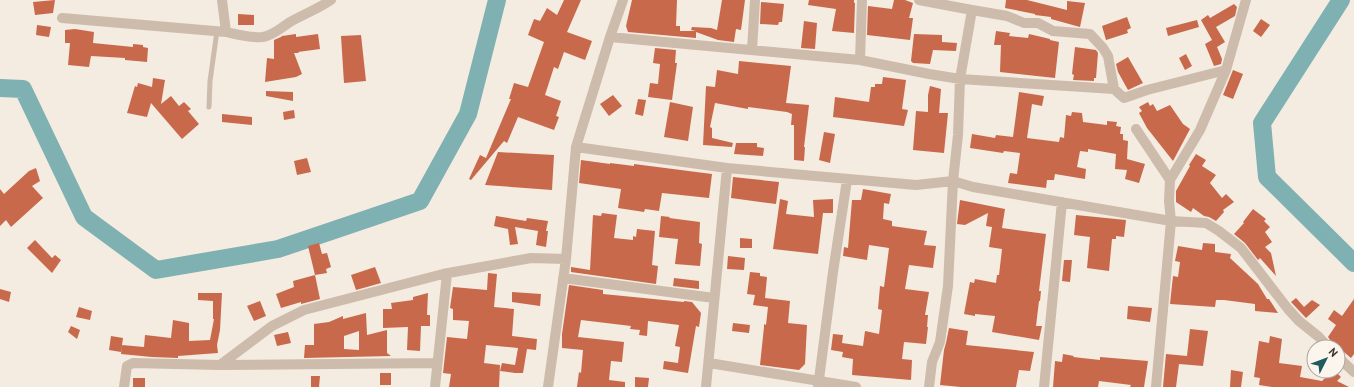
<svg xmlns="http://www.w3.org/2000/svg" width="1354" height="387" font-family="'PT Sans',sans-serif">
  <rect width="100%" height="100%" fill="#f4ebe1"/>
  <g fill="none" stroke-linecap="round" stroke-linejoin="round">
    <path stroke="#7fb0b2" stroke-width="18" d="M1341,0L1262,123L1267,177L1354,263
      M0,88L23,89L84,217L156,270L278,249L420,201L468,114L497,0"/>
  </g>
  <path fill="#c8694b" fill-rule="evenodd" d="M55,0L53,13L35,15L33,2Z
    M564,0H581L567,32L592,41L585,60L564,52L558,69L554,67L545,95L561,101L556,116L559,117L554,130L518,117L507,143L504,141L471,180L469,179L480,155L486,158L511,99H509L514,83L528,87L544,42L528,35L534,19L540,21L547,8L557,15Z
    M632,0H677L676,26H680V31H696L691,30L692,27L711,28L717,30L722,0H745L741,30L736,29L734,42L718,40L696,32V38L628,32L626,26Z
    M809,0H854V3H855L854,33L832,31L836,9L808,5Z
    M894,0H905L913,3L909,18H913L910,40L867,35L868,6L892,9Z
    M1006,0H1027L1067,10V1L1085,3L1080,27L1051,19V17L1035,15V14L1005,8Z
    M761,2L784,4L782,22H779L778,25L760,24Z
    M1234,4L1237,7L1235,16L1216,27L1225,42L1217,47L1222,59L1221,64L1214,66L1205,44L1212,40L1201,20L1208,15L1210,18Z
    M238,14L254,15V25H238Z
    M1127,17L1131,28L1127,30L1128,33L1106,40L1102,26Z
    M1261,19L1270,25L1261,37L1253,31Z
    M1197,20L1199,27L1168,36L1166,28Z
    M804,21L817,23L815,49L801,48Z
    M37,25L51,27L49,37L36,35Z
    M75,29L94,32L93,43L133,47V44L143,45V47L148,48L147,62L125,60V58L91,56L89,67L68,65L70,43H65V30Z
    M996,31L1010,33L1009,36L1028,38L1029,34L1050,39V40L1059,42L1055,78L1000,72L1001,45H994Z
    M296,34V37L318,34L320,49L298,52L299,53H294L302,74L296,77L265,82L267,58L274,59V40L281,37L282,36Z
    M914,34L942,35V42L957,43L956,51L933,50L930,64L913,63L911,61Z
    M361,35L366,81L344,83L341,36Z
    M1075,47L1096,50L1098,53L1096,78H1094V81L1073,80L1074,75L1072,74Z
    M655,48L676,50L675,63H677L672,100L648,97L650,83L658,84L660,64L653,63Z
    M1186,54L1192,66L1185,70L1179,58Z
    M1128,57L1143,83L1128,90L1118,72L1116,64Z
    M739,61L791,66L786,103L809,105L804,147H805L804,161L794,160V125H791L792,114L787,112L748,107V109L715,103L710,127L712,128V138L733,143L732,147L703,145L706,86L715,87L717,70L738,74Z
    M1233,70L1243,74L1233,99L1223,95Z
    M883,77L906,80L902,109L908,110L904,126L833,117L835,97L869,102L871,87H875V84H882Z
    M153,78L165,80L161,104L171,96L179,106L184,102L191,109L188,111L199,124L182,139L151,103L147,117L127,113L135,86L137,87L138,83L152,87Z
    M930,86L941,89L939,113H948L944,153L913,150L916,111L928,112V95Z
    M266,91L293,92V101L266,96Z
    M1019,92L1044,96L1042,106L1032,104L1027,138L1059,142L1060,137L1064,138L1066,115L1071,116L1072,112L1082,113L1083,122L1107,125V121L1117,122L1116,126L1121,127L1120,134H1123V140L1128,141L1127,159L1145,164L1139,183L1125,179L1127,170L1115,169L1116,154L1088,149V152L1080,151L1077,167L1086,169L1085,179L1055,174L1054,180H1047L1046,188L1008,183L1010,173L1017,174L1020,153L1004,151L1003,153L970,148L972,134L995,138L996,135L1013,137Z
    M613,95L622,106L609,116L600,104Z
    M638,99L646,100L643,116L635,114Z
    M670,102L693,107L688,141L664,137Z
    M1148,102L1150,106L1153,104L1157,111L1170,105L1183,124L1190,129L1173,161L1147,128L1139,113L1142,111L1139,107Z
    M294,110L295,118L284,120L283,112Z
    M222,114L252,117V125L222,122Z
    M824,132L835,134L830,163L819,160Z
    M736,143H757V147L764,148L763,156L734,154Z
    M498,152L554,155L552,190L485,185Z
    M1196,154L1206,160L1202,166L1216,175L1210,183L1222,198L1226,194L1234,202L1223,210L1224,212L1216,221L1209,217L1204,216L1193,208L1191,212L1176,202V191L1190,166L1189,165Z
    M307,158L311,172L297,175L294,161Z
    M581,160L610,164V163L634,166V164L712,174L709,198L662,193L659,211L645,209L644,212L618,208L621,189L579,183Z
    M36,168L40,181L32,186L43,198L11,227L6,220L0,226V189L4,194L29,171Z
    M733,177L779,182L776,204L731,198Z
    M863,189L891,194L889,204L884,203L883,219L892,221V226L927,231L924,245L936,246L933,268L909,265L905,289L929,292L925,315H928L927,327H928L926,344L904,342L902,359L912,360L911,380L852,375L853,359L842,357L843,352L831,350L833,334L843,335L842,343L863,346L865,331L879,334L882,310L878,309L880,286L884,287L889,248L869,245L867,260L843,256L844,247L848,248L852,200H861Z
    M780,199L788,201L786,214L814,217L813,200L833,199V213H823L818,254L773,249Z
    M960,200L1005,209L1002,228L1046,234L1039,291H1041L1040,301H1039L1036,326H1042L1039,340L992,332L995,316L975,314V316L964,314L970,282L974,283L975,279L996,283L997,275H999L1002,249L989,247L992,227L986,226L988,213L965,225L957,224Z
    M1253,209L1266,219L1264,221L1270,227L1265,232L1272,242L1265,247L1271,253L1276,276L1260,258L1258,260L1245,243L1234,234L1244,223L1243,222Z
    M602,213L617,215L614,238L633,240V236L636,237L637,229L655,231L652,265L658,266L656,284L571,272V267L590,270L593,215L601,216Z
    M1076,215L1126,220L1124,237L1116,236V239H1112L1109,271L1087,268L1090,237L1074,235Z
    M496,216L526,221L527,218L548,221L546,231H548L546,247L536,245L538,231L515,227L518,244L510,245L508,229L494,226Z
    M661,216L670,217L669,218L700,222L699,243L702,244L700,266L675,264L678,239L659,237Z
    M740,238L752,239V248H740Z
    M35,240L52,258L55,255L61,260L52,273L27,248Z
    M319,243L322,254L327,253L331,267L326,269L327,273L315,275L308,246Z
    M1203,243L1215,244V252L1231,254L1230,258L1258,284L1267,299H1269L1278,313L1255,311V304L1224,300H1216L1215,307L1170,304L1173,276L1178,277L1180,262L1175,261L1178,246L1202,250Z
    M728,256L745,258L744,270L727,269Z
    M1064,260H1072L1070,282L1062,281Z
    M375,267L381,283L356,290L351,275Z
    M750,272L760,273V276L767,277L765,298L790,301L788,323L807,325L805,364L799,370L760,365L764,327V324L766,325L768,307L753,305L755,295L747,294Z
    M488,273L497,274L494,307L514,309L512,336L537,339L536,350L527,349L523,373H515L500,371L502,363L515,365L518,348L486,345L484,363L500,365L499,387H449L451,374L443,373L447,337L467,339L469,321L453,320V309L450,308L453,287L487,290Z
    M315,275L320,299L301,304V302L281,308L276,294L294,287L293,281Z
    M674,278L699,281V289L673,286Z
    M569,285L603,290V294L684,302V301L692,302L701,313L699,327L696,326L688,373L663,369L664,361L678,363L680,347L675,346L679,325L648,321L647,336L639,335L640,330L630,329L631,326L581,320L578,337L624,342L622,362L611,361L609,380L625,382V387H577L579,372L581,373L583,350L562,348V334Z
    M0,289L11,292L9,302L0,299Z
    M512,292L541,294L540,306L512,302Z
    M198,293H222L220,330L217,345L218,353L178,356V358L152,357L121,354L122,345L144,347L145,335L171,338L173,320L189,323V341L210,340L214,319H213V301L198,300Z
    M428,293L427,315H430V326H421L420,351L407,350L408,327L383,328V309H392L391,303L413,300V297Z
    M1296,298L1304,307L1312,300L1320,305L1306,318L1291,302Z
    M1354,299V354L1351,358L1338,347L1334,345L1328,337L1336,325L1328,319L1334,310L1342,316Z
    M260,301L266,316L254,321L247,306Z
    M1128,306L1152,308L1150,322L1127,319Z
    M79,307L92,311L90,320L76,317Z
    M366,313L367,335L387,330V353L391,356L304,358L305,345H314V324L329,322L343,316V319ZM359,331V350L344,349V336Z
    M733,323L750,325L749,333L732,331Z
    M71,326L80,330L77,339L68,332Z
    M949,328L968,331L966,345L1034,352L1030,371L1019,370L1016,387H961L940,385L944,350L946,343Z
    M1190,329L1208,331L1203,366L1179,364L1176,387H1163L1166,354L1187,356Z
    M288,332L291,343L277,346L274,335Z
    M111,336L123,338L121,352L109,350Z
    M1270,336L1282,339L1279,363L1302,366L1300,377L1322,381L1332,371H1335L1341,377L1337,381L1349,387H1272L1259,385L1260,378L1254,377L1259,341L1269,343Z
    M1063,354L1074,356L1073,357L1100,360V357L1148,361L1144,387H1130L1131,385L1099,381L1098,387H1053L1055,361L1062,362Z
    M1231,370L1243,372L1241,387H1230Z
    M380,373H391V385H380Z
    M311,376H320L319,387H311Z
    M635,377L649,378L648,387H635Z
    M133,378H145V387H133Z"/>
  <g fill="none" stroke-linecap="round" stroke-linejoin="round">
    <path stroke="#cdbbac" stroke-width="5" d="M209,107L210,81L217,31"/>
    <path stroke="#cdbbac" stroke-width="10" d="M222,0L226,32
      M919,0L972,10
      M62,18L226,32C239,35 250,38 263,37C274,35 282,27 290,22C304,14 318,9 331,0
      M610,37L860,60L929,74L960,79L1114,89
      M752,50L755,0
      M860,60L862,0
      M1136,129L1170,180L1169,201L1171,221L1206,223L1219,231L1241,248L1288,309L1299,321L1319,337L1328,347
      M576,147L727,168L916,185L953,181L973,187L1171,221L1156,387
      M1170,180L1200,130L1226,70
      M563,278L714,298
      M1338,357L1354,372
      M709,363L856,387
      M220,365L272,326L304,310L443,274L531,258L566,259
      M124,387L127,366L133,363L220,365L437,363
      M435,387L447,274
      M548,387L566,259L576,147L610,37L623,0
      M706,387L727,168
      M818,387L833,272L847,180
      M929,387L932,362L940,342L948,286L953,181L958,135L960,79L972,10L1007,16L1024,23H1038L1053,31L1090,34L1103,48L1108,56L1114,89L1124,98L1147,90L1226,70L1246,0
      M1044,387L1062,202"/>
  </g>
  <g transform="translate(1326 359) rotate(48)"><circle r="19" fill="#fbf5ee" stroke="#aea6a0"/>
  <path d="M0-3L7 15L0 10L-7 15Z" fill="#1f5a5e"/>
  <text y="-6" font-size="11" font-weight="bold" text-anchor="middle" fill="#3b302b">N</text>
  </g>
</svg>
